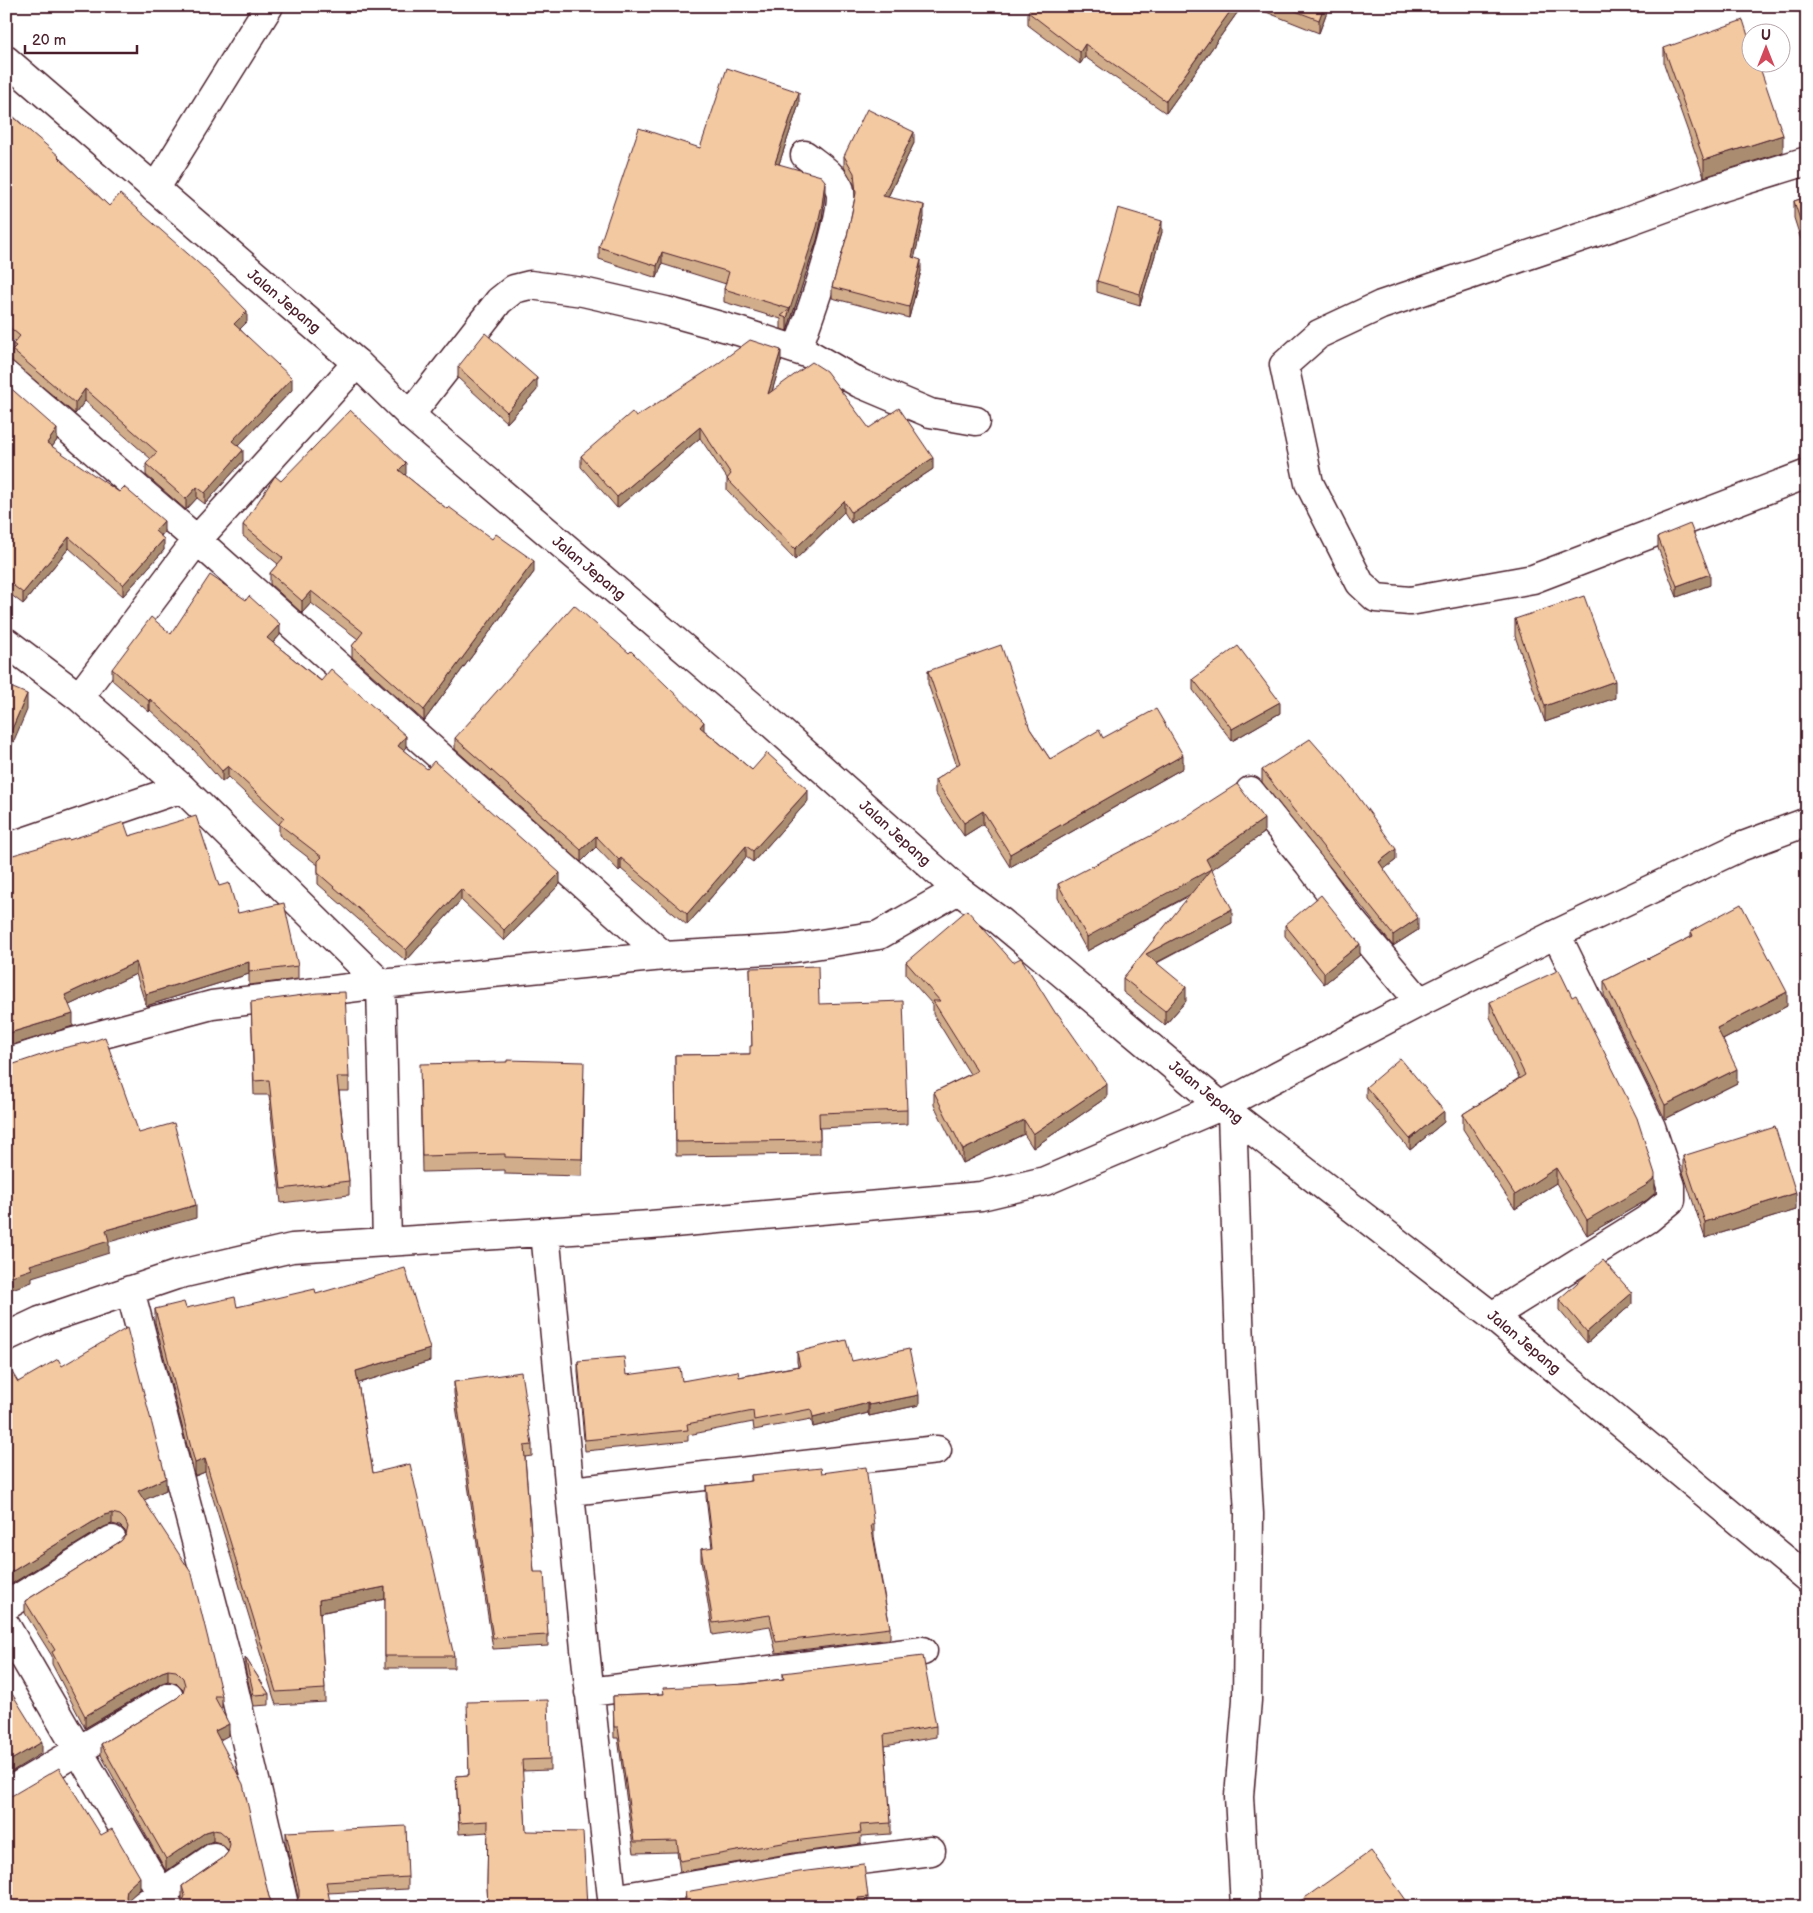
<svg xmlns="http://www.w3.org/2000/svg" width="1813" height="1913" font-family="'Balsamiq Sans',sans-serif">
  <rect width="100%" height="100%" fill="#fff"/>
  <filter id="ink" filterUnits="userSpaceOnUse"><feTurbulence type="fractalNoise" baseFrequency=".02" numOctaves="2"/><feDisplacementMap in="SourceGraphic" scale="10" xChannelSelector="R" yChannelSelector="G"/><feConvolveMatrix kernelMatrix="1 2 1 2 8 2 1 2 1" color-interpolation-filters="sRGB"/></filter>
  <g filter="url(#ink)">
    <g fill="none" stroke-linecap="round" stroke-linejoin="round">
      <defs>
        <path id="street" d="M1807,161L1716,189L1623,223L1381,305L1319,334L1284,365L1309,483L1360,583L1376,598L1410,601L1533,579L1807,474
          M155,189L269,6
          M797,350C807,323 847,213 840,190C835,175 816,164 805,155
          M6,375L197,540L664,956L788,949L879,935L958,890
          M410,415L499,301L514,289L530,285L583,292L666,311L738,331L809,354L859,383L930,413L976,421
          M6,642L79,697L197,540L357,363
          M79,697L182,788L381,984L387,1242
          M1250,791L1309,864L1351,920L1420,1002
          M6,848L182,788
          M6,1063L55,1047L212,1005L381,984L664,956
          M1232,1114L1241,1374L1249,1514L1247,1700L1239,1796L1245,1907
          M545,1232L585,1649L613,1907
          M130,1290L227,1659L284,1905
          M1492,1316L1648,1219L1671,1200V1186L1651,1127L1556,934
          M6,1337L40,1321L176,1275L292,1248L651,1225L981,1196L1045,1181L1221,1106L1420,1002L1556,934L1740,847L1807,822
          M571,1491L937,1450
          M6,1606L112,1540
          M6,1626L169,1907
          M589,1692L923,1651
          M6,1793L169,1697
          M613,1899L797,1868L931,1851
          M141,1907L214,1857"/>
        <path id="secondary" d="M6,60L357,363L410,415L760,713L958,890L1000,921L1221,1106L1492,1316L1807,1578"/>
      </defs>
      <use href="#street" stroke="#4a1f2b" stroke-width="31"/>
      <use href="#secondary" stroke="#4a1f2b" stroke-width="31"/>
      <use href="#street" stroke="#fff" stroke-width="28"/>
      <use href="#secondary" stroke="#fff" stroke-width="28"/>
    </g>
    <path fill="#d1ad8b" stroke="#4a1f2b" d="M1155,6H1247L1246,8L1242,6L1166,113L1085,57L1080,64L1028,25V12L1150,13Z
      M1251,6H1329L1319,33Z
      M1664,48L1783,152L1704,177L1664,64Z
      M799,104L779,164L825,194L822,218L817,240L787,331L781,329V319L724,302V289L726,284L662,264L657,278L599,259V247L700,148Z
      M6,107L13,116L59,158L109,206L247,322L240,329L292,390L238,446L243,461L205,504L197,498L186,510L146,475V464L151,459L85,401L75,414L12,361V350L13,348V344L15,342L6,336Z
      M914,143L888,197L924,217L914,258L921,271L909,318L832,298V287L847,236L855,197L854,184L844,167V156Z
      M1807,197V258L1794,218V201Z
      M1162,232L1140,305L1097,292V281Z
      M781,361L772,391L869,428L933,469L851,523L844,512L795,560L727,490V478L700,438L617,508L581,467V456L636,417Z
      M458,367L537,390L507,423L458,378Z
      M6,384L57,440L52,447L164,532L161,536L164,550L123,596L69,548L23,604L6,591Z
      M406,474L405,475L447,509L534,572L424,721L352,657V646L358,639L311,603L302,613L270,584V573L278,564L243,536V525L281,481Z
      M1658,537L1710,585L1677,597L1658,548Z
      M1806,571H1807V584L1806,582Z
      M1515,619L1615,698L1545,722L1515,636Z
      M171,634L280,635L273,643L406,747L403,750L560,884L504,941L461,900L406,961L318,884V865L279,835V825L228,777L222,782L194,750L150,710L149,712L112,680V669Z
      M928,671L1030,729L1050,759L1103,738L1183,768L1010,867L983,824L964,836L935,793V780L957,766L928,684Z
      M1193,679L1280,713L1232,741L1193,690Z
      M704,730L752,770L808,801L753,862L746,857L687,925L621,869L619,871L596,847L581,862L455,749V738Z
      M1262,770L1396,860L1384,869L1418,930L1393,946L1262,782Z
      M1264,833L1212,869L1232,923L1157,963L1186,1001L1165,1025L1123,992V978L1191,895L1087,951L1058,898V884Z
      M129,836L219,886L238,913L298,966V979L249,985V974L146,1006L136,974L69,1005L73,1026L6,1047L69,840Z
      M1285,925L1360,955L1324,984L1285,936Z
      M1691,931L1787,1006L1723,1040L1737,1083L1665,1119L1604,995V981L1691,937Z
      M906,962L1107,1097L1033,1148L1024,1134L963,1163L934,1105V1092L970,1074L933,1014V1005L906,975Z
      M750,968L819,1004L907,1110V1124L820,1128V1154L676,1156L675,1055L750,1054L752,1046Z
      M251,1002L349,1077V1091H339L349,1181V1195L281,1203L269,1095H254Z
      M1490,1002L1655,1193L1647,1200L1587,1235L1556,1183L1515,1209L1463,1129V1114L1519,1078L1490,1017Z
      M507,1062L584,1078L582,1176L505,1174V1170L422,1172L420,1080Z
      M1366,1087L1444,1122L1410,1150L1366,1098Z
      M1683,1156L1796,1210L1705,1238L1683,1172Z
      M316,1294L430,1361L358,1383L373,1473L454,1656V1668H385V1599L320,1613L325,1689V1702L276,1705L205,1472L195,1476L155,1322V1309L237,1307Z
      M1559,1299L1632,1304L1587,1343L1559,1310Z
      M797,1352L852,1361L919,1405L869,1416L868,1413L813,1427L811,1419L754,1430L753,1422L688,1435V1441L585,1451L578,1372V1361L626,1375L682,1381L739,1377L798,1366L797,1362Z
      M62,1366L166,1490L143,1500L222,1696V1708H220L229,1735L219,1740L269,1897L272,1903H182V1886L223,1858L228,1852L227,1849L220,1843L213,1841L206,1844L166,1871L101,1755V1744L177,1698L183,1692V1690L176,1683L168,1681L162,1683L85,1728L52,1664V1656L25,1613V1601L121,1541L126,1535L125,1531L120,1526L112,1524L104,1527L8,1586L6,1583V1371L18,1382Z
      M454,1382L532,1445V1456L525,1457L534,1572L548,1635V1646L493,1649L454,1393Z
      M822,1473L874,1525V1536L890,1628V1639L776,1653L770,1626L713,1635L701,1560V1549L712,1548L706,1497V1486L751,1481V1475Z
      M245,1657L269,1694V1705L254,1706L245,1668Z
      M783,1673L936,1726V1737L885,1746L891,1823V1834L861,1836V1844L794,1853L680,1872L677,1852L634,1853L618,1738H614L613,1696L663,1694L783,1679Z
      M467,1713L550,1759V1770L522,1771L526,1831L587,1907H488L487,1885L488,1832L459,1834L456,1776L469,1775Z
      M286,1832L408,1877V1889L328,1893L295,1904L298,1898L286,1844Z
      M685,1892L868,1897V1907H642L685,1900Z"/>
    <path fill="#aa8d71" stroke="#4a1f2b" d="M1234,6H1242L1166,113V101Z
      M1324,6H1329L1319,33V20Z
      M1085,44V57L1080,64V52Z
      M799,92V104L775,176V163Z
      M914,132V143L883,207V196Z
      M1783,135V152L1704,177V160Z
      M825,181V194L822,218L817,240L787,331V318Z
      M924,205V217L912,268V257Z
      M1162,221V232L1140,305V294Z
      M662,252V264L657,278V266Z
      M921,260V271L909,318V307Z
      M247,311V322L234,335V324Z
      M781,350V361L768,405V394Z
      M292,378V390L232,452V441Z
      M537,378V390L507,423V412Z
      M85,389V401L75,414V403Z
      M700,427V438L617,508V497Z
      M57,429V440L47,454V443Z
      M243,450V461L205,504V493Z
      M933,458V469L851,523V512Z
      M406,463V474L399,481V470Z
      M197,487V498L186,510V499Z
      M844,501V512L795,560V549Z
      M164,521V532L155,542V531Z
      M69,537V548L23,604V593Z
      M164,539V550L123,596V585Z
      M534,561V572L424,721V710Z
      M1710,574V585L1677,597V586Z
      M311,591V603L302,613V601Z
      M280,624V635L267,649V638Z
      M1615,681V698L1545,722V706Z
      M27,694V710L6,759V743Z
      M150,699V710L149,712V701Z
      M1280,702V713L1232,741V729Z
      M704,722V733L700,727Z
      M406,736V747L398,757V746Z
      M1183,755V768L1010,867V854Z
      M228,766V777L222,782V771Z
      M808,790V801L753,862V851Z
      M983,811V824L964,836V823Z
      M1264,819V833L1211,870V883L1087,951V937L1206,859Z
      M596,836V847L581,862V850Z
      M746,846V857L687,925V914Z
      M1396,849V860L1379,873V862Z
      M621,858V869L619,871V860Z
      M560,873V884L504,941V930Z
      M461,889V900L406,961V950Z
      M1232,909V923L1146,968V954Z
      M1418,918V930L1393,946V935Z
      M1360,944V955L1324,984V973Z
      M136,962V974L65,1007V995Z
      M249,962V974L146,1006V994Z
      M1186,987V1001L1165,1025V1011Z
      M1787,992V1006L1717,1043V1028Z
      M73,1014V1026L6,1047V1034Z
      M1737,1069V1083L1665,1119V1105Z
      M1107,1084V1097L1033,1148V1134Z
      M1444,1111V1122L1410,1150V1139Z
      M1024,1120V1134L963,1163V1150Z
      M1556,1168V1183L1515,1209V1195Z
      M1655,1178V1193L1647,1200L1587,1235V1220Z
      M1796,1193V1210L1705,1238V1222Z
      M196,1205V1218L109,1242V1253L32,1277V1282L6,1291V1278L30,1265L106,1230Z
      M1632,1293V1304L1587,1343V1332Z
      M430,1349V1361L356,1384V1371Z
      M919,1395V1405L869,1416V1405Z
      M868,1403V1413L813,1427V1417Z
      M205,1459V1472L195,1476V1463Z
      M166,1478V1490L138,1503V1491Z
      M112,1513V1524L104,1527L8,1586V1574L104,1515Z
      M385,1587V1599L319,1613V1600Z
      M168,1670V1681L162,1683L85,1728V1716L162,1672Z
      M229,1724V1735L215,1743V1731Z
      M42,1742V1753L6,1775V1763Z
      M213,1830V1841L206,1844L166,1871V1859L206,1832Z
      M140,1877V1889L127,1901L126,1897L127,1889Z"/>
    <path fill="#f3c9a2" stroke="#4a1f2b" d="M1032,6H1141L1150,13L1155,6H1234L1166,101L1085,44L1080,52L1028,12Z
      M1282,6H1324L1319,20Z
      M1743,20L1750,42V62H1758L1783,135L1704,160L1664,48Z
      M727,68L799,92L775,163L821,176L825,181L822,205L817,227L790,309L724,289L729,272L662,252L657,266L599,247L639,128L700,148Z
      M6,107L13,113L11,115L59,156L58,157L109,206L120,194L213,276L247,311L234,324L292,378L232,441L243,450L205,493L197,487L186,499L146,464L157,452L85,389L75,403L12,350L16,346L13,344L20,336L6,324Z
      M867,109L914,132L883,196L924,205L912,257L921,260L909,307L832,287L847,236L856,193L854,173L844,156Z
      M1807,197V241L1794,201Z
      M1118,208L1162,221L1140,294L1097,281Z
      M790,309L787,318L781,316Z
      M485,333L537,378L507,412L458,367Z
      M750,340L781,350L768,394L812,362L826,371L869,428L899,408L933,458L851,512L844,501L795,549L727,479L731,474L700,427L617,497L581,456L632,412L636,417L716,365Z
      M6,384L57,429L47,443L119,492L124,487L164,521L155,531L164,539L123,585L69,537L23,593L6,580Z
      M350,410L406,463L399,470L447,509L449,507L492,539L496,534L534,561L424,710L352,646L363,632L311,591L302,601L270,573L283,558L243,525L275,476L281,481Z
      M1690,524L1710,574L1677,586L1658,537Z
      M210,575L246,600L249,596L280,624L267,638L321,681L331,669L406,736L398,746L427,769L434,761L560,873L504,930L461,889L406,950L318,873V861L322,857L279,824L284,818L228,766L222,771L194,739L150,699L149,701L112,669L151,617L171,634Z
      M1584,596L1615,681L1545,706L1515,619Z
      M574,605L629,653L631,651L704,722L700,727L752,770L767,753L808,790L753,851L746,846L687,914L621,858L619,860L596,836L581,850L455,738Z
      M1001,645L1030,729L1050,759L1099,730L1103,738L1156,709L1183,755L1010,854L983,811L964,823L935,780L960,763L928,671Z
      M1238,646L1280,702L1232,729L1193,679Z
      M6,685L27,694L6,743Z
      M1310,739L1346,780L1396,849L1379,862L1418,918L1393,935L1262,770Z
      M1237,784L1264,819L1206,859L1232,909L1146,954L1186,987L1165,1011L1123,978L1211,869L1087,937L1058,884L1181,820Z
      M196,816L219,886L229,883L238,913L284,903L298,966L249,972V962L146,994L136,962L65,995L73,1014L6,1034V857L69,839V840L124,822L129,836Z
      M1321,895L1360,944L1324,973L1285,925Z
      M1741,904L1787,992L1717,1028L1737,1069L1665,1105L1604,981L1693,936L1691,931Z
      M967,910L1013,962L1021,958L1056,1014H1058L1107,1084L1033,1134L1024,1120L963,1150L934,1092L977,1071L933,1001H940L906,962Z
      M818,966L819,1004L903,1001L907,1110L819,1113L820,1140L676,1142L675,1055L750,1054V1046H752L750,968Z
      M1559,970L1572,997L1576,995L1637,1118L1655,1174V1178L1647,1185L1587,1220L1556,1168L1515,1195L1463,1114L1525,1075L1490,1002Z
      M345,992L349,1077H337L349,1181L281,1189L269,1080L254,1081L251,1002L318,993Z
      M105,1037L139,1133L174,1123L196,1205L106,1230L109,1241L30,1265L32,1269L6,1278V1066L11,1065L59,1049L85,1043V1044Z
      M1400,1058L1444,1111L1410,1139L1366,1087Z
      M507,1060L584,1062L582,1159L505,1157V1154L422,1156L420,1064L507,1062Z
      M1775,1127L1796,1193L1705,1222L1683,1156Z
      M1603,1260L1632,1293L1587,1332L1559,1299Z
      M405,1268L430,1349L356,1371L373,1473L410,1464L454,1656H385V1587L319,1600L325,1689L276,1692L205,1459L195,1463L155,1309L184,1302L186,1308L235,1297L237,1307L315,1289L316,1294Z
      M127,1328L166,1478L138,1491L192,1574L222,1696H214L229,1724L215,1731L243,1784L269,1897L272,1903L277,1907H179L182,1903L185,1896L182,1886L223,1858L228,1852L230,1844L227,1837L220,1831L213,1830L206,1832L166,1859L101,1744L177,1698L183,1692L185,1685L183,1678L176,1671L168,1670L162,1672L85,1716L52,1652L55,1650L25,1601L121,1541L126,1535L128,1527L125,1520L120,1515L112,1513L104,1515L8,1574L6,1571V1493L10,1491L6,1485V1371L10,1369L18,1382L58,1359L62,1366Z
      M846,1340L852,1361L909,1349L919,1395L869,1405L868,1403L813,1417L811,1409L754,1420L753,1411L687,1424L688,1430L585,1440L578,1361L624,1357L626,1375L680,1368L682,1381L738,1371L739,1377L800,1366L797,1352Z
      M521,1372L532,1445L524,1446L534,1572H544L548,1635L493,1638L454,1382Z
      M866,1467L874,1525H871L890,1628L776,1642L770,1615L713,1623L701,1549L713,1547L706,1486L752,1481L751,1475L821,1468L822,1473Z
      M923,1656L936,1726L884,1735L891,1823L860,1825L861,1833L794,1841L680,1861L677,1841L634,1842L618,1727H614L613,1696L664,1694L663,1688L745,1684L784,1679L783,1673Z
      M245,1657L269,1694L254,1695Z
      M6,1684L42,1742L6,1763Z
      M548,1700L550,1759L522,1760L526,1831L583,1832L587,1907H488L487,1885L488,1821L459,1823L456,1776L469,1775L467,1702Z
      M59,1768L101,1835L112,1829L140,1877L127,1889L126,1897L128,1904L131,1907H6V1797L13,1795Z
      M406,1826L408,1877L326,1882L331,1907H290L295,1904L299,1897V1890L286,1832Z
      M1371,1851L1411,1907H1302L1299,1902Z
      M864,1864L868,1897L858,1898L860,1907H642V1905L686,1899L685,1892L799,1872Z
      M156,1904L159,1907H150Z"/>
  </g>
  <g text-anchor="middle" stroke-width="4" stroke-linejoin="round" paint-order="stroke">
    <g font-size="15" fill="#4a1f2b" stroke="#fff">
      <text transform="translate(284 301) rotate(40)" y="5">Jalan Jepang</text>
      <text transform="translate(589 568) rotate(40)" y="5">Jalan Jepang</text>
      <text transform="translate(895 833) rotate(42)" y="5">Jalan Jepang</text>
      <text transform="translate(1206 1092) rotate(39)" y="5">Jalan Jepang</text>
      <text transform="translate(1524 1342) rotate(40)" y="5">Jalan Jepang</text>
    </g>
  </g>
  <rect width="1813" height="1913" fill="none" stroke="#fff" stroke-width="25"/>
  <rect x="12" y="12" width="1788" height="1888" fill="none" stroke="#4a1f2b" stroke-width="2" filter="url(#ink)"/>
  <g transform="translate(1766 48)"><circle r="24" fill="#ffffff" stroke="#b7a5aa"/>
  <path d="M0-4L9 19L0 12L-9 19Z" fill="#d1495b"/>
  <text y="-8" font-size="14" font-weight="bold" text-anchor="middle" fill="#4a1f2b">U</text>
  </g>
  <path d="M25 45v8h112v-8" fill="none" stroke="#4a1f2b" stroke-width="2.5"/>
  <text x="32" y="45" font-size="15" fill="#4a1f2b" stroke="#ffffff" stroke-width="4" paint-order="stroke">20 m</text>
</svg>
